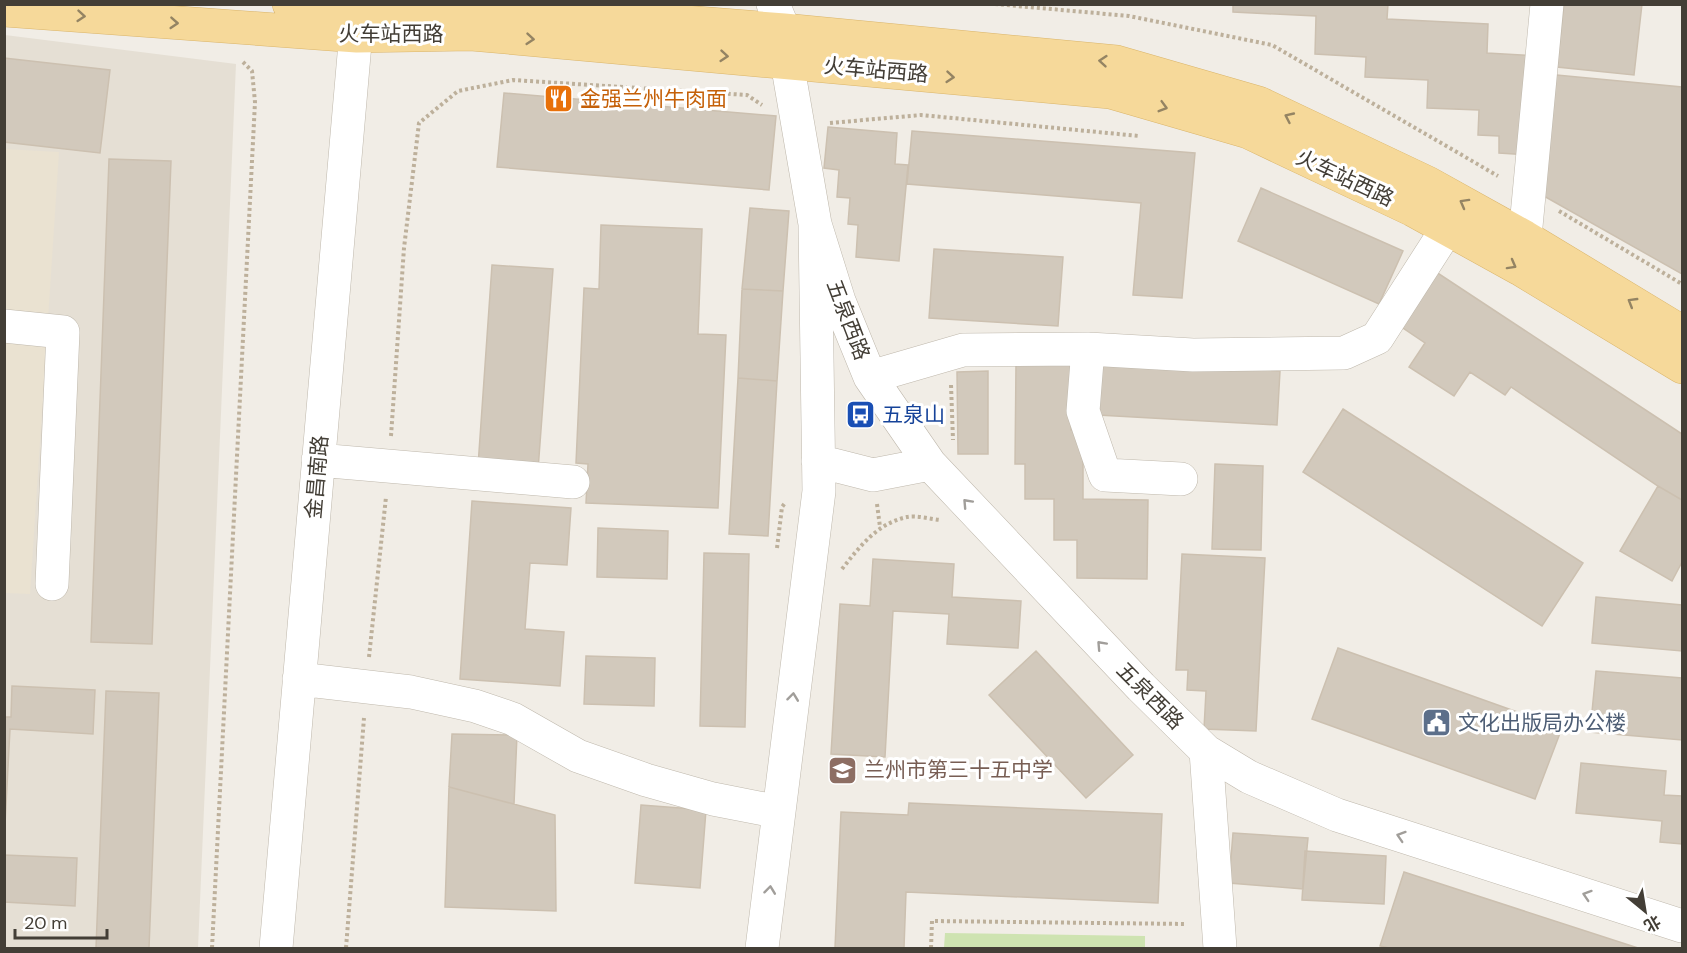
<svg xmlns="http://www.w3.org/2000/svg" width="1687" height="953" font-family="'DM Sans','Noto Sans SC',sans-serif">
  <rect width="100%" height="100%" fill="#f1ede6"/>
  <path fill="#e5dfd4" d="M5,35L236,64L198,948H5Z"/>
  <path fill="#eae2d1" d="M4,149L59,152L30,594L5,593Z"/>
  <path fill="#cee3b1" d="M945,933L1145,936V948H944Z"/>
  <path fill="#d2c9bc" stroke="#ccc0b0" stroke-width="1.5" d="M1233,4H1388L1387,19L1488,24L1487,53L1537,56L1531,155L1499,153V136L1478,135L1479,110L1427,108L1428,80L1365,77L1366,57L1315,54L1316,16L1233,12Z
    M1564,4H1642L1634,75L1557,67Z
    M4,58L110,70L100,153L4,142Z
    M1546,74L1682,87V274L1535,191Z
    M504,93L776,116L769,190L497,167Z
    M828,127L897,133L895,164L908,165L899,261L856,257L858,225L848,224L850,198L837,197L839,170L824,168Z
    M912,131L1195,153L1182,298L1133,295L1141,203L907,184Z
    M109,159L171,161L152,644L91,642Z
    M1261,188L1403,251L1379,304L1238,241Z
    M750,208L789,211L783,291L742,289Z
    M601,225L702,229L698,334L726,335L718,508L586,503L588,464L576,463L584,288L599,289Z
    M934,249L1063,257L1058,326L929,318Z
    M492,265L553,269L538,470L478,466Z
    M1433,270L1682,434V500L1658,486L1511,387L1505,395L1470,372L1454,396L1409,367L1425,343L1397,324Z
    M742,289L783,291L777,381L738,378Z
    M1101,361L1280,371L1277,425L1098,415Z
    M1016,364L1072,365L1071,430H1083V499L1148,500L1147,579L1077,578V540H1054V499H1025V464H1015Z
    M988,371V454H958L957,372Z
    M738,378L777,381L768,536L729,534Z
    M1343,409L1583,563L1542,626L1303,472Z
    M1215,464L1263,466L1261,550L1212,549Z
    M1658,486L1682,500V562L1672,581L1620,551Z
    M472,501L571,508L567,565L530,563L525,629L564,632L560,686L460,679Z
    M598,528L668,531L667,579L597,577Z
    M704,553L749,554L745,727L700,726Z
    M1182,554L1265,558L1256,731L1204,729L1206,691L1187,690L1188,670H1176Z
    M873,559L954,564L952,597L1021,601L1018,648L947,644L949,614L893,611L885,757L831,754L840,604L870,606Z
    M1596,597L1682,605V651L1592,643Z
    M1338,648L1562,728L1535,799L1312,719Z
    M1036,651L1133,755L1086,798L989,695Z
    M586,656L655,658L654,706L584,704Z
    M1596,671L1682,678V740L1590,732Z
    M12,686L95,690L93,734L10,729L4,843V717H11Z
    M106,691L159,693L149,948H96Z
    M452,734L517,735L514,804L449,787Z
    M1581,763L1666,771L1664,795L1682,796V844L1660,842L1662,821L1576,813Z
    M449,787L555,815L556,911L445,907Z
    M909,803L1162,814L1158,903L906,892L904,948H835L841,812L908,815Z
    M641,805L706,810L700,888L635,883Z
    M1233,833L1308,838L1303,889L1229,883Z
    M1305,851L1386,856L1384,904L1302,900Z
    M4,855L77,858L75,906L4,902Z
    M1404,872L1638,948H1389L1380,946Z"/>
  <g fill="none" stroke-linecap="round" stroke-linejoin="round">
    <defs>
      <path id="minor" d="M815,224L839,301L870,377L930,464L1141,687L1206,751L1249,777L1337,815L1682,926
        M1525,237L1547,4
        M4,326L63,332L52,584
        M1088,349L1083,411L1105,475L1181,479
        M870,377L963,350L1088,349L1193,355L1344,353L1377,338L1447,229
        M318,460L573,482
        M818,461L873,475L930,464
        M299,679L411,692L475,706L513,719L578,756L646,780L713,799L779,812
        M1206,751L1220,948
        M276,948L358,9
        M762,948L819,491L815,224L787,62L784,30L773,4"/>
      <path id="major" d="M289,4L474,5L784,30L1117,62L1259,103L1428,183L1525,237L1682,332
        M4,10L357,36L471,34L1110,92L1248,132L1413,210L1520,269L1682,367"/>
    </defs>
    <use href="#minor" stroke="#bfb8ac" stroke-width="34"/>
    <use href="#major" stroke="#dab56b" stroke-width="34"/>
    <path stroke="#bdb09b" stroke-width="4" stroke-dasharray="3 3" stroke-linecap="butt" d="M995,4L1129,16L1272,45L1498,176
      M830,123L921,115L1139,136
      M1559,211L1682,284
      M951,385L953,440
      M391,436L404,248L419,123L458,91L513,80L747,95L762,105
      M877,504L880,527
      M777,548L782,507L785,503
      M842,569C860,546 878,523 907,517C916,515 930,519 940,520
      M369,657L386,497
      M212,948L255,102L252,71L241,60
      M346,948L364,718
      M931,948L932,921L1186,924"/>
    <use href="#minor" stroke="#fff" stroke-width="33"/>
    <use href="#major" stroke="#f6d99a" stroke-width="33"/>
  </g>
  <defs><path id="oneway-chevron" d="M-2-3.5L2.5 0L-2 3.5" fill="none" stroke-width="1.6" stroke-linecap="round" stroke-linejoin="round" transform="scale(1.5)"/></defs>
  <g stroke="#948463">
    <use href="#oneway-chevron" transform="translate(81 16) rotate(5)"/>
    <use href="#oneway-chevron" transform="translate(174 23) rotate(4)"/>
    <use href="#oneway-chevron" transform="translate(530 39) rotate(5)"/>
    <use href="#oneway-chevron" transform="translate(724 56) rotate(5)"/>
    <use href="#oneway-chevron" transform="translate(1103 61) rotate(-175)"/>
    <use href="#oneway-chevron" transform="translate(950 77) rotate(5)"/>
    <use href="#oneway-chevron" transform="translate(1163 107) rotate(16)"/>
    <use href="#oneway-chevron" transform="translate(1289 117) rotate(-155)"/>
    <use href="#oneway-chevron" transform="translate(1464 203) rotate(-151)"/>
    <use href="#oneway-chevron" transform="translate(1512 265) rotate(29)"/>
    <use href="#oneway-chevron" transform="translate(1632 302) rotate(-149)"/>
  </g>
  <g stroke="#a19e9a">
    <use href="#oneway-chevron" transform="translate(967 503) rotate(-133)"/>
    <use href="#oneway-chevron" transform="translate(1101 645) rotate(-133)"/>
    <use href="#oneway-chevron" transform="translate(793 697) rotate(-83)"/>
    <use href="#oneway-chevron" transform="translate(1401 836) rotate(-162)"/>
    <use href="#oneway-chevron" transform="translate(770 890) rotate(-83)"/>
    <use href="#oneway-chevron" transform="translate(1587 895) rotate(-162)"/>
  </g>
  <defs>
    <symbol id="restaurant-square" viewBox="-11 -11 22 22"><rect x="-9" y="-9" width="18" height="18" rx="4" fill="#e8710a" stroke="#fff"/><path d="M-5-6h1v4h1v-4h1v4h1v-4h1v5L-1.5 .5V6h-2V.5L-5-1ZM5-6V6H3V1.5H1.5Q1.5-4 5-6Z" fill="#fff"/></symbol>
    <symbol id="bus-square" viewBox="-11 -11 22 22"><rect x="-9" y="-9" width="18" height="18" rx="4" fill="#1a4fb4" stroke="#fff"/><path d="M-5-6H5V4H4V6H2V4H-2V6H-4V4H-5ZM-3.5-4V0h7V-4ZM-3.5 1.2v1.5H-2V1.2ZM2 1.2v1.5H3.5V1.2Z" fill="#fff"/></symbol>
    <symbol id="civic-square" viewBox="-11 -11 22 22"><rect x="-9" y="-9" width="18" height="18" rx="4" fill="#5c6f8a" stroke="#fff"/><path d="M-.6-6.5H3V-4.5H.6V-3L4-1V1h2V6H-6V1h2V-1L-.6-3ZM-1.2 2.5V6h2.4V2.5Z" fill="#fff"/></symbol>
    <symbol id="school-square" viewBox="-11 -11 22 22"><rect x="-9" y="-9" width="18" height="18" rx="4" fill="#8d6e63" stroke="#fff"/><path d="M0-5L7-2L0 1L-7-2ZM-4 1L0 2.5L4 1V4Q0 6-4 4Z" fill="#fff"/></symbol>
  </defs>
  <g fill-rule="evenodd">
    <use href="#restaurant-square" x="542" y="82" width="33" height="33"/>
    <use href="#bus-square" x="844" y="398" width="33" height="33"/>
    <use href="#civic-square" x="1420" y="706" width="33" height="33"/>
    <use href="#school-square" x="826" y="754" width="33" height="33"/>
  </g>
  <g text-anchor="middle" stroke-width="6" stroke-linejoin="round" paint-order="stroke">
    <g font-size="21" fill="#433e36" stroke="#fff">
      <text x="391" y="41">火车站西路</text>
      <text transform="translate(876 70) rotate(5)" y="7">火车站西路</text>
      <text transform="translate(1345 178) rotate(25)" y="7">火车站西路</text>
      <text transform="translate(848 320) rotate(69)" y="7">五泉西路</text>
      <text transform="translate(317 477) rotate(-85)" y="7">金昌南路</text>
      <text transform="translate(1150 696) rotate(45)" y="7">五泉西路</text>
    </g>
    <g font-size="21" fill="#c56008" stroke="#fff" text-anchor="start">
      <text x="580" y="106">金强兰州牛肉面</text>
    </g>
    <g font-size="21" fill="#164399" stroke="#fff" text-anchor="start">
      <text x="882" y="422">五泉山</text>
    </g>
    <g font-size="21" fill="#4e5e75" stroke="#fff" text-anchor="start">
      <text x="1458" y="730">文化出版局办公楼</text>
    </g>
    <g font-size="21" fill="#785e54" stroke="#fff" text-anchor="start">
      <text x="864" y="777">兰州市第三十五中学</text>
    </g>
  </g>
  <rect width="1687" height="953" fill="none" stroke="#433e36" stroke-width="12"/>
  <g transform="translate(1645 911) rotate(150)" stroke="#ffffff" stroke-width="4.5" paint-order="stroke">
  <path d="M0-4.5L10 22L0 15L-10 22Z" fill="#433e36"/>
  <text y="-9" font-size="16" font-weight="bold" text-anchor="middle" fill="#433e36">北</text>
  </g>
  <path d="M15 929v9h92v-9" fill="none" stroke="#433e36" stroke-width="3"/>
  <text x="24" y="929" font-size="18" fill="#433e36" stroke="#ffffff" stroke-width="4.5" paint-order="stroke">20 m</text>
</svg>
